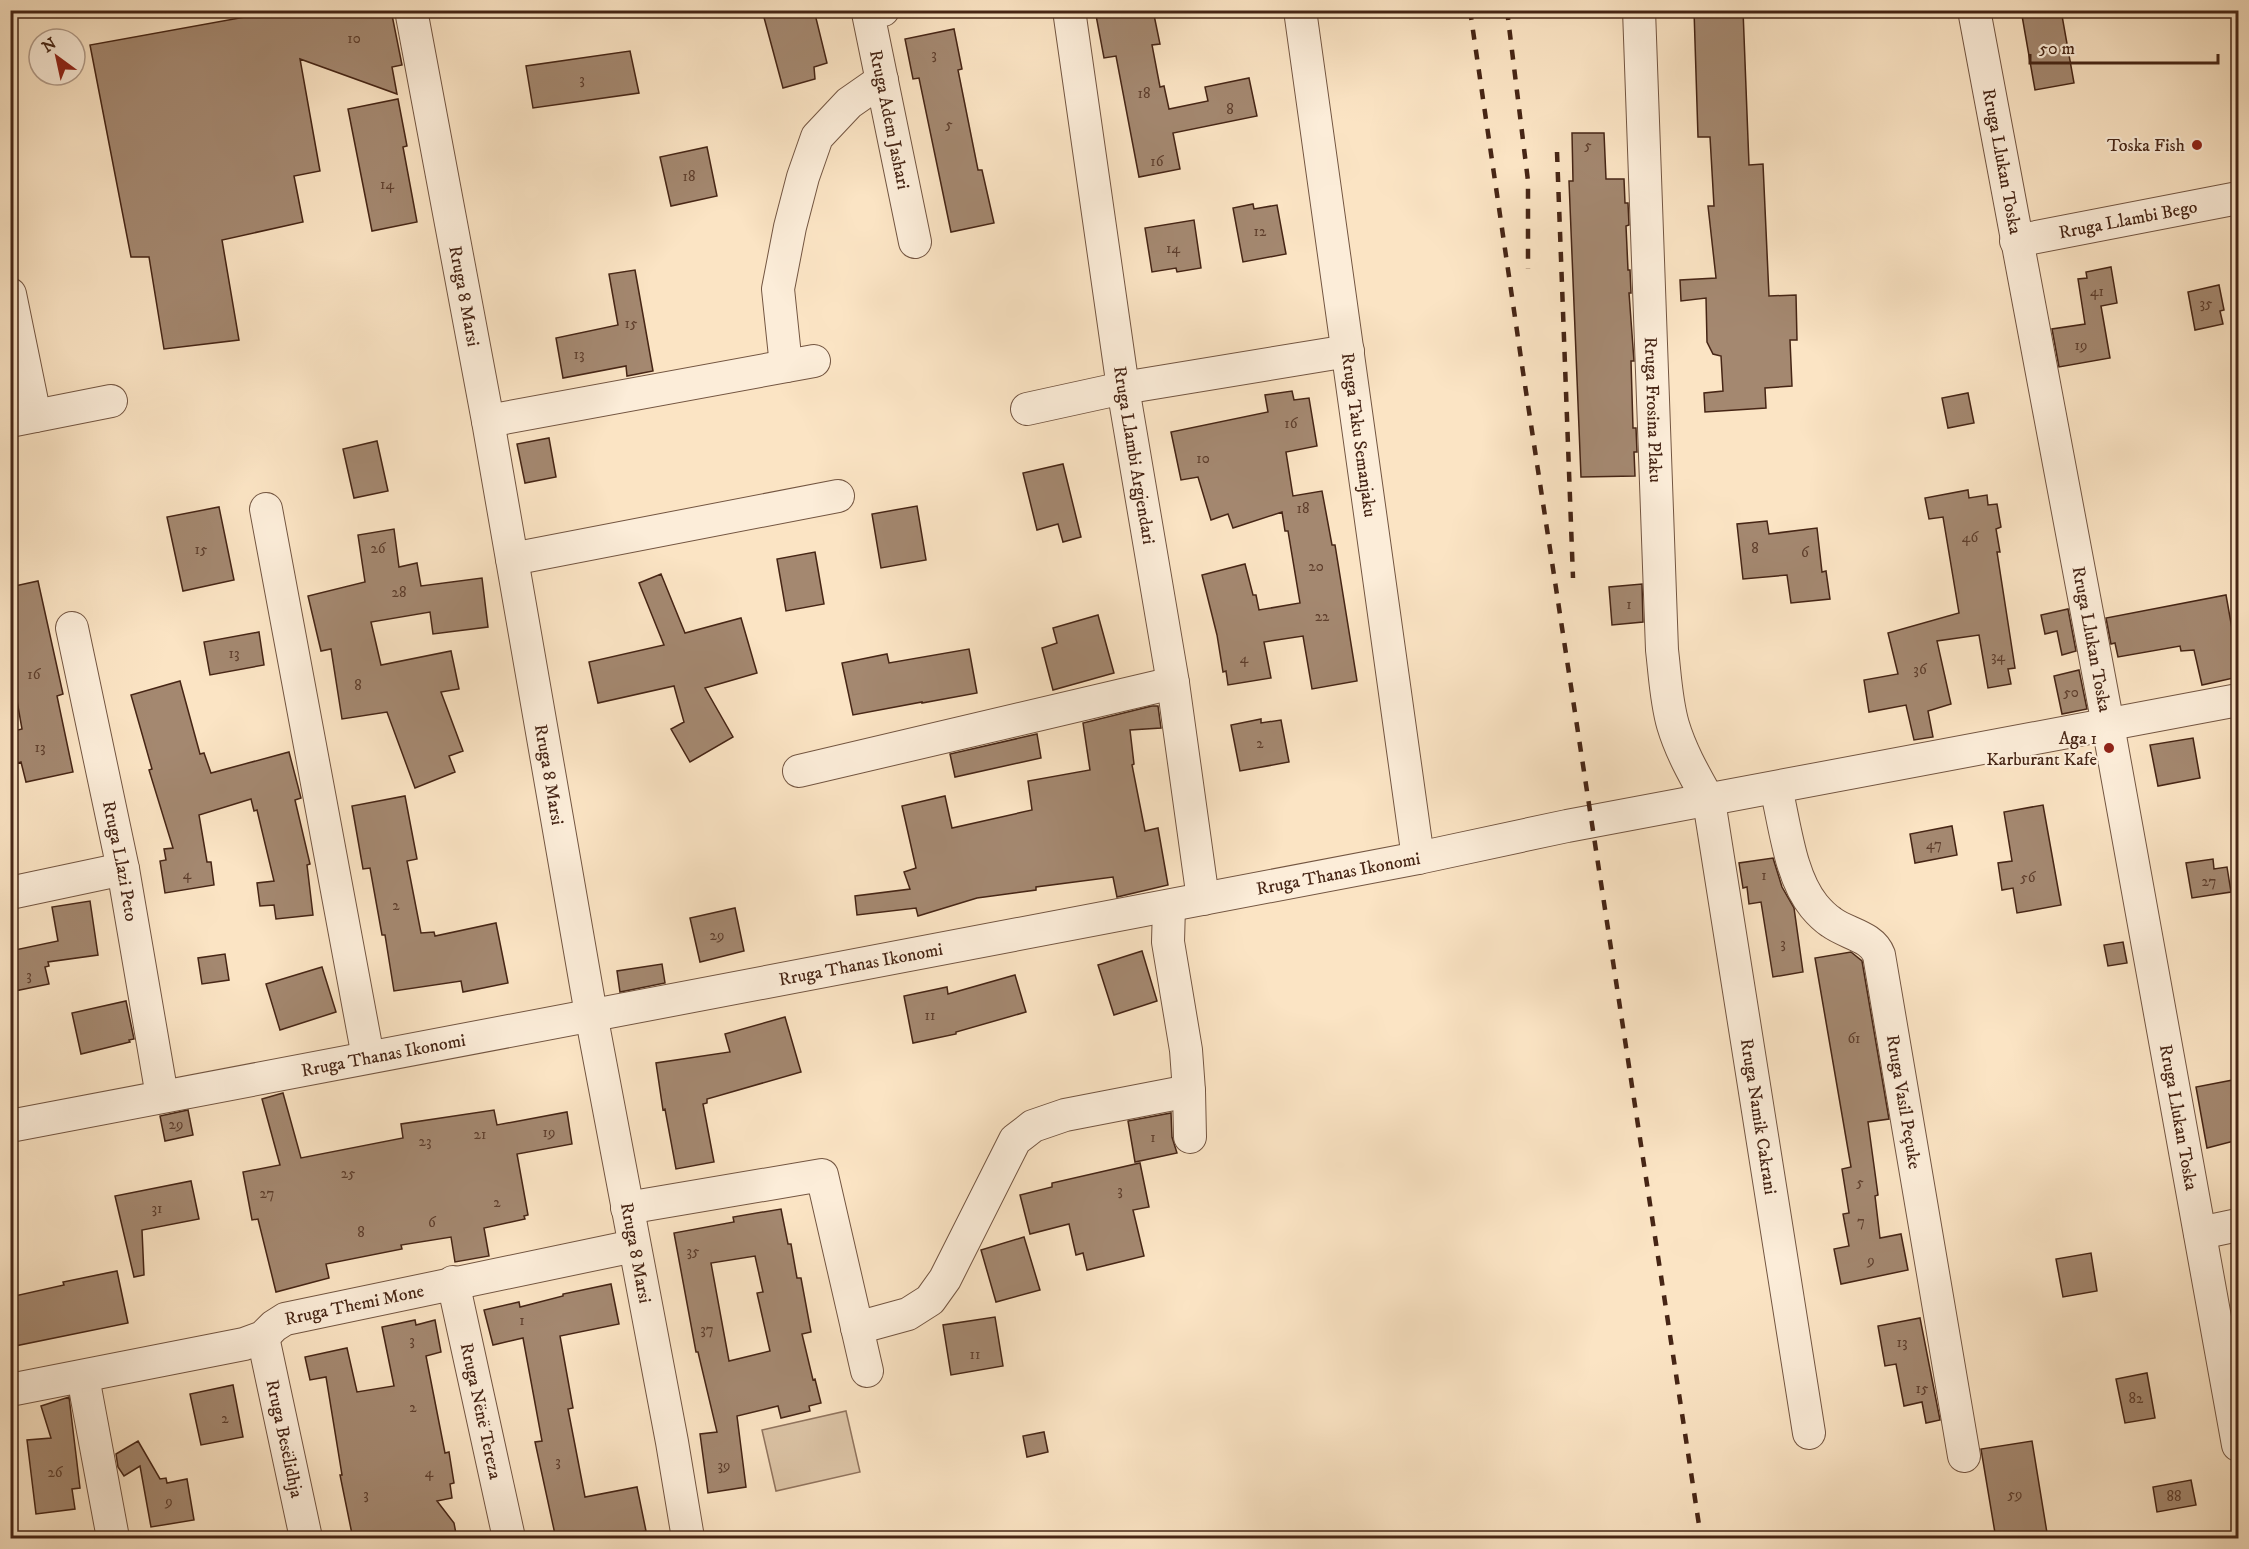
<svg xmlns="http://www.w3.org/2000/svg" width="2249" height="1549" font-family="'IM FELL DW Pica',serif">
  <rect width="100%" height="100%" fill="#fbe4c4"/>
  <filter id="stains"><feTurbulence type="fractalNoise" baseFrequency=".00333" numOctaves="4"/><feColorMatrix values="0 0 0 0 .2 0 0 0 0 .09 0 0 0 0 .02 0 0 0 .5 -.17"/></filter>
  <radialGradient id="worn" r=".72"><stop offset=".6" stop-color="#630" stop-opacity="0"/><stop offset="1" stop-color="#630" stop-opacity=".3"/></radialGradient>
  <path fill="#dcc4a6" stroke="#91745e" stroke-width="1.5" d="M846,1411L860,1472L776,1491L762,1430Z"/>
  <path fill="#a48870" stroke="#462515" stroke-width="1.5" fill-rule="evenodd" d="M284,10H391L402,65L392,67L397,94L300,59L320,171L294,176L303,222L222,240L239,340L164,349L149,257H131L90,45Z
    M762,10H814L827,63L814,67L815,79L783,88Z
    M1095,10H1149L1150,16L1154,15L1160,44L1152,45L1160,87L1164,86L1169,109L1208,101L1205,87L1249,78L1257,116L1173,133L1180,169L1139,177L1116,56L1104,58Z
    M1694,10H1743L1749,165L1763,164L1769,296L1796,295L1797,340H1790L1792,386L1765,388L1766,408L1705,412L1704,393L1723,391L1721,356L1713,354L1707,342L1706,298L1681,301L1680,280L1716,278L1708,206H1714L1710,137H1698Z
    M2021,10H2061L2074,83L2035,90Z
    M954,29L962,69L958,70L978,170H982L994,223L951,232L919,78L913,79L905,39Z
    M630,51L639,93L533,108L526,66Z
    M398,99L407,146L403,147L417,222L372,231L348,109Z
    M1572,133H1604L1606,179H1624L1625,203H1628L1629,225L1626,226L1628,270H1630L1631,293H1629L1634,361H1631L1633,428H1636L1637,452H1634L1635,476L1581,477L1569,181H1573Z
    M707,147L717,196L671,206L660,157Z
    M1253,204L1254,209L1277,205L1286,254L1243,262L1233,208Z
    M1194,220L1201,268L1177,272L1176,268L1152,272L1145,228Z
    M2111,267L2117,303L2101,306L2110,358L2059,367L2052,329L2085,324L2078,279L2087,278L2086,272Z
    M635,270L653,371L627,376L626,366L563,378L556,338L618,325L609,274Z
    M2219,285L2224,310L2220,311L2223,324L2195,330L2188,292Z
    M1292,391L1294,400L1309,398L1317,446L1286,452L1293,496L1322,491L1332,545H1335L1357,681L1312,689L1303,636L1264,642L1271,678L1228,685L1226,671L1223,672L1217,635L1202,575L1245,564L1253,595H1256L1259,610L1300,603L1288,531H1285L1282,512L1233,528L1228,514L1211,520L1198,477L1181,480L1171,432L1268,412L1265,395Z
    M1968,393L1974,423L1948,428L1942,398Z
    M549,438L556,477L525,483L517,444Z
    M377,441L388,491L354,498L343,449Z
    M1063,464L1081,537L1063,542L1058,524L1037,530L1023,473Z
    M1968,490L1969,498L1987,495L1988,505L1997,504L2001,527L1996,529L2000,552H1997L2015,668L2008,669L2011,684L1988,688L1979,635L1937,641L1951,704L1928,711L1933,737L1914,740L1906,705L1869,712L1864,680L1898,674L1888,633L1959,613L1943,517L1929,519L1925,498Z
    M917,506L926,560L881,568L872,514Z
    M219,507L234,580L183,591L167,517Z
    M1767,521L1769,534L1817,528L1822,572L1826,571L1830,599L1791,603L1787,575L1743,579L1737,524Z
    M394,529L399,567L417,563L421,586L482,578L488,627L433,634L430,612L371,622L381,665L451,651L459,689L441,692L463,751L449,756L455,772L415,788L387,712L342,719L331,649L321,651L308,596L365,582L358,535Z
    M815,552L824,604L786,611L777,559Z
    M661,574L685,633L741,618L757,673L705,688L733,737L690,762L671,729L684,722L674,686L598,703L589,662L664,645L639,583Z
    M38,581L63,694L57,696L73,772L26,782L21,762L18,763L10,740V732L22,729L14,684L10,685V587Z
    M1642,584L1643,622L1612,625L1609,587Z
    M2226,595L2238,662V677L2202,685L2194,650L2181,651L2180,646L2118,657L2115,643L2111,644L2106,618Z
    M2068,609L2076,651L2062,655L2057,631L2045,634L2041,615Z
    M1098,615L1114,673L1053,690L1042,648L1057,643L1053,628Z
    M259,632L264,665L210,675L204,642Z
    M969,649L977,693L922,703V702L853,715L842,663L887,654L889,663Z
    M2079,670L2087,709L2062,714L2054,676Z
    M180,681L200,754L204,753L211,773L289,752L301,798L295,800L310,864L307,865L313,915L276,919L274,905L260,906L257,883L274,881L257,810L254,811L251,799L199,815L207,862H211L214,885L165,893L160,861L166,860L164,849L173,848L149,770L152,769L131,695Z
    M1152,706H1158L1161,728L1130,730L1134,764L1132,765L1145,831L1158,828L1168,885L1117,897L1113,877L1036,887V890L977,898L918,916L916,908L857,915L855,896L910,889L904,872L916,868L902,806L945,796L952,828L1032,810L1028,781L1090,770L1083,723Z
    M1261,719V723L1281,720L1289,762L1240,771L1231,725Z
    M1037,734L1041,758L955,777L950,754Z
    M2193,738L2200,778L2158,786L2150,745Z
    M405,796L417,859L407,861L421,933L434,932L435,936L496,923L508,983L463,992L461,981L394,991L385,935H382L370,868L363,869L352,806Z
    M2043,805L2061,905L2017,913L2013,888L2002,890L1998,863L2012,861L2004,812Z
    M1952,826L1957,855L1915,863L1910,834Z
    M1773,858L1782,887L1794,908L1803,972L1773,977L1761,902L1749,904L1747,887L1743,888L1739,863Z
    M2213,859L2214,869L2227,867L2231,892L2192,898L2186,863Z
    M90,901L98,955L48,962L49,966L45,967L49,984L10,992V951L58,941L52,907Z
    M735,908L744,951L700,962L690,918Z
    M2123,942L2127,963L2108,966L2104,945Z
    M1142,951L1157,1001L1114,1015L1098,965Z
    M1851,952L1862,961L1889,1119L1868,1122L1878,1195L1875,1196L1880,1238L1901,1234L1908,1270L1841,1284L1834,1249L1849,1246L1843,1214L1849,1213L1842,1169L1851,1167L1815,958Z
    M225,954L229,980L202,984L198,958Z
    M662,964L665,983L620,992L617,971Z
    M322,967L336,1012L280,1030L266,984Z
    M1015,975L1026,1012L956,1032V1034L913,1043L904,996L947,987L948,994Z
    M126,1001L134,1039L129,1040L130,1042L81,1054L72,1013Z
    M785,1017L801,1072L707,1099V1103L703,1104L714,1162L676,1169L665,1109L663,1110L656,1063L730,1052L725,1034Z
    M2238,1079V1140L2207,1148L2196,1087Z
    M283,1093L301,1158L403,1138L401,1124L494,1110L497,1125L567,1112L572,1144L517,1154L528,1215L524,1216L525,1219L484,1228L489,1256L455,1262L451,1237L401,1245L402,1249L326,1264L329,1278L276,1292L258,1219L252,1220L243,1172L280,1165L262,1099Z
    M188,1110L193,1135L165,1141L160,1116Z
    M1171,1113L1172,1137L1177,1153L1135,1162L1128,1121Z
    M1140,1163L1149,1207L1133,1210L1144,1256L1087,1270L1083,1253L1076,1255L1069,1224L1030,1234L1020,1195L1052,1187V1183Z
    M191,1181L199,1219L142,1230L144,1275L134,1277L115,1196Z
    M781,1209L788,1244H791L797,1278H801L811,1332L802,1334L813,1380L815,1379L821,1403L809,1406L810,1411L781,1418L778,1406L737,1416L746,1487L708,1493L700,1434L717,1432L698,1352H696L674,1233L734,1222L733,1217ZM755,1256L763,1292L757,1293L770,1351L729,1361L711,1263Z
    M1024,1237L1040,1290L996,1302L981,1250Z
    M2091,1253L2097,1291L2063,1297L2056,1259Z
    M117,1271L128,1323L10,1347V1297L64,1285L63,1282Z
    M611,1284L619,1324L560,1336L573,1408L568,1409L585,1497L637,1487L646,1531L609,1539H556L535,1442L542,1441L523,1338L493,1345L484,1310L519,1302L520,1307L563,1296V1294Z
    M995,1317L1003,1366L951,1375L943,1325Z
    M1920,1318L1940,1420L1926,1423L1922,1402L1904,1406L1896,1364L1885,1366L1878,1326Z
    M415,1320L416,1325L435,1320L441,1352L426,1356L445,1453L449,1452L454,1483L450,1484L452,1498L437,1501L454,1523L457,1539H353L340,1475H342L326,1377L310,1380L305,1357L347,1348L357,1392L394,1386L382,1327Z
    M2147,1373L2155,1418L2125,1423L2116,1379Z
    M233,1385L243,1437L201,1445L190,1394Z
    M69,1397L80,1488L72,1489L75,1509L36,1514L27,1440L51,1438L41,1406Z
    M1044,1432L1048,1452L1027,1457L1023,1436Z
    M138,1441L160,1479L166,1478L167,1483L187,1479L194,1520L151,1527L140,1466L124,1476L118,1467L116,1454Z
    M2032,1441L2048,1539H1996L1981,1449Z
    M2191,1480L2196,1505L2157,1512L2153,1487Z"/>
  <g fill="none" stroke-linecap="round" stroke-linejoin="round">
    <defs>
      <g id="minor">
        <path id="s1" d="M411,10L488,421L591,1014L672,1442L688,1538"/>
        <path id="s2" d="M883,10L868,13L915,242"/>
        <path id="s3" d="M1069,10L1123,388L1173,683L1203,899"/>
        <path id="s4" d="M1300,10L1418,858"/>
        <path id="s5" d="M1639,10L1662,650C1665,675 1666,701 1673,725C1681,752 1695,776 1709,801L1809,1433"/>
        <path id="s6" d="M1974,10L2108,725L2238,1445"/>
        <path id="s7" d="M2016,241L2238,198"/>
        <path d="M10,294L35,416"/>
        <path d="M786,366L778,289L790,227L803,177L817,137L849,103L882,80"/>
        <path d="M1027,409L1123,388L1348,351"/>
        <path d="M10,421L111,401"/>
        <path d="M488,421L814,361"/>
        <path d="M266,509L368,1057"/>
        <path d="M512,559L838,496"/>
        <path id="s8" d="M72,628L123,869L162,1096"/>
        <path d="M799,771L1173,683"/>
        <path id="s9" d="M1776,788C1785,825 1790,877 1814,906C1819,912 1825,918 1831,922C1847,934 1872,936 1879,955L1964,1456"/>
        <path d="M10,893L123,869"/>
        <path d="M1169,906L1168,942L1186,1050L1189,1091L1190,1137"/>
        <path id="s10" d="M10,1126L1418,858L1567,826L2238,700"/>
        <path d="M627,1208L822,1175L867,1371"/>
        <path d="M2200,1233L2238,1225"/>
        <path id="s11" d="M453,1282L509,1538"/>
        <path d="M857,1328L908,1314L930,1300L945,1279L1015,1140L1033,1126L1065,1115L1189,1091"/>
        <path id="s12" d="M263,1337L306,1538"/>
        <path d="M83,1377L113,1538"/>
        <path id="s13" d="M10,1390L244,1344L263,1337L274,1326L285,1319L634,1246"/>
      </g>
    </defs>
    <use href="#minor" stroke="#735541" stroke-width="34"/>
    <use href="#minor" stroke="#fcedd9" stroke-width="32"/>
    <path stroke="#462515" stroke-width="4.5" stroke-dasharray="10 10" stroke-linecap="butt" d="M1470,10L1523,372L1701,1538
      M1507,10L1528,181V269
      M1557,152L1573,578"/>
  </g>
  <g fill="#8f2418" stroke="#fcedd9" stroke-width="2">
    <circle cx="2197" cy="145" r="6"/>
    <circle cx="2109" cy="748" r="6"/>
  </g>
  <g text-anchor="middle" stroke-width="4.5" stroke-linejoin="round" paint-order="stroke">
    <g font-size="15" fill="#5e3e2c">
      <text x="354" y="43">10</text>
      <text x="934" y="59">3</text>
      <text x="582" y="84">3</text>
      <text x="1144" y="98">18</text>
      <text x="1230" y="114">8</text>
      <text x="949" y="129">5</text>
      <text x="1588" y="150">5</text>
      <text x="1157" y="166">16</text>
      <text x="689" y="181">18</text>
      <text x="387" y="189">14</text>
      <text x="1260" y="236">12</text>
      <text x="1173" y="253">14</text>
      <text x="2097" y="296">41</text>
      <text x="2206" y="308">35</text>
      <text x="631" y="328">15</text>
      <text x="2081" y="350">19</text>
      <text x="579" y="359">13</text>
      <text x="1291" y="428">16</text>
      <text x="1203" y="463">10</text>
      <text x="1303" y="513">18</text>
      <text x="1970" y="542">46</text>
      <text x="378" y="553">26</text>
      <text x="1755" y="553">8</text>
      <text x="201" y="554">15</text>
      <text x="1805" y="557">6</text>
      <text x="1316" y="571">20</text>
      <text x="399" y="597">28</text>
      <text x="1629" y="609">1</text>
      <text x="1322" y="621">22</text>
      <text x="234" y="658">13</text>
      <text x="1998" y="661">34</text>
      <text x="1244" y="663">4</text>
      <text x="1920" y="674">36</text>
      <text x="34" y="679">16</text>
      <text x="358" y="690">8</text>
      <text x="2071" y="697">50</text>
      <text x="1260" y="748">2</text>
      <text x="40" y="752">13</text>
      <text x="1934" y="849">47</text>
      <text x="187" y="879">4</text>
      <text x="1764" y="880">1</text>
      <text x="2028" y="882">56</text>
      <text x="2209" y="886">27</text>
      <text x="396" y="910">2</text>
      <text x="717" y="940">29</text>
      <text x="1783" y="948">3</text>
      <text x="29" y="980">3</text>
      <text x="930" y="1020">11</text>
      <text x="1854" y="1043">61</text>
      <text x="176" y="1129">29</text>
      <text x="549" y="1137">19</text>
      <text x="480" y="1139">21</text>
      <text x="1153" y="1142">1</text>
      <text x="425" y="1146">23</text>
      <text x="348" y="1178">25</text>
      <text x="1860" y="1187">5</text>
      <text x="1120" y="1195">3</text>
      <text x="267" y="1198">27</text>
      <text x="497" y="1207">2</text>
      <text x="157" y="1213">31</text>
      <text x="1861" y="1226">7</text>
      <text x="432" y="1227">6</text>
      <text x="361" y="1237">8</text>
      <text x="693" y="1256">35</text>
      <text x="1871" y="1265">9</text>
      <text x="522" y="1325">1</text>
      <text x="707" y="1334">37</text>
      <text x="412" y="1345">3</text>
      <text x="1902" y="1347">13</text>
      <text x="975" y="1359">11</text>
      <text x="1922" y="1393">15</text>
      <text x="2136" y="1403">82</text>
      <text x="413" y="1412">2</text>
      <text x="225" y="1423">2</text>
      <text x="558" y="1466">3</text>
      <text x="724" y="1470">39</text>
      <text x="55" y="1477">26</text>
      <text x="429" y="1477">4</text>
      <text x="366" y="1499">3</text>
      <text x="2015" y="1499">59</text>
      <text x="2174" y="1501">88</text>
      <text x="169" y="1506">9</text>
    </g>
    <g font-size="18" fill="#462515" stroke="#fcedd9">
      <text dy="6" stroke="none"><textPath href="#s2" startOffset="124">Rruga Adem Jashari</textPath></text>
      <text dy="6" stroke="none"><textPath href="#s6" startOffset="154">Rruga Llukan Toska</textPath></text>
      <text dy="6" stroke="none"><textPath href="#s7" startOffset="114">Rruga Llambi Bego</textPath></text>
      <text dy="6" stroke="none"><textPath href="#s1" startOffset="291">Rruga 8 Marsi</textPath></text>
      <text dy="6" stroke="none"><textPath href="#s5" startOffset="400">Rruga Frosina Plaku</textPath></text>
      <text dy="6" stroke="none"><textPath href="#s4" startOffset="429">Rruga Taku Semanjaku</textPath></text>
      <text dy="6" stroke="none"><textPath href="#s3" startOffset="450">Rruga Llambi Argjendari</textPath></text>
      <text dy="6" stroke="none"><textPath href="#s6" startOffset="640">Rruga Llukan Toska</textPath></text>
      <text dy="6" stroke="none"><textPath href="#s1" startOffset="777">Rruga 8 Marsi</textPath></text>
      <text dy="6" stroke="none"><textPath href="#s8" startOffset="238">Rruga Llazi Peto</textPath></text>
      <text dy="6" stroke="none"><textPath href="#s10" startOffset="1352">Rruga Thanas Ikonomi</textPath></text>
      <text dy="6" stroke="none"><textPath href="#s10" startOffset="866">Rruga Thanas Ikonomi</textPath></text>
      <text dy="6" stroke="none"><textPath href="#s10" startOffset="380">Rruga Thanas Ikonomi</textPath></text>
      <text dy="6" stroke="none"><textPath href="#s9" startOffset="357">Rruga Vasil Peçuke</textPath></text>
      <text dy="6" stroke="none"><textPath href="#s5" startOffset="1120">Rruga Namik Cakrani</textPath></text>
      <text dy="6" stroke="none"><textPath href="#s6" startOffset="1126">Rruga Llukan Toska</textPath></text>
      <text dy="6" stroke="none"><textPath href="#s1" startOffset="1263">Rruga 8 Marsi</textPath></text>
      <text dy="6" stroke="none"><textPath href="#s13" startOffset="358">Rruga Themi Mone</textPath></text>
      <text dy="6" stroke="none"><textPath href="#s11" startOffset="132">Rruga Nënë Tereza</textPath></text>
      <text dy="6" stroke="none"><textPath href="#s12" startOffset="104">Rruga Besëlidhja</textPath></text>
    </g>
    <g font-size="18" fill="#462515" stroke="#fcedd9" text-anchor="end">
      <text x="2185" y="151">Toska Fish</text>
      <text x="2097" y="744">Aga 1<tspan x="2097" dy="21">Karburant Kafe</tspan></text>
    </g>
  </g>
  <rect width="2249" height="1549" fill="none" stroke="#fbe4c4" stroke-width="36"/>
  <rect x="12" y="12" width="2225" height="1525" fill="none" stroke="#462515" stroke-width="3"/>
  <rect x="18" y="18" width="2213" height="1513" fill="none" stroke="#462515" stroke-width="1.5"/>
  <g transform="translate(57 57) rotate(327)"><circle r="28" fill="#fcedd9" stroke="#b39d8b" stroke-width="1.5"/>
  <path d="M0-4.5L10 22L0 15L-10 22Z" fill="#8f2418"/>
  <text y="-9" font-size="16" font-weight="bold" text-anchor="middle" fill="#462515">N</text>
  </g>
  <path d="M2030 54v9h188v-9" fill="none" stroke="#462515" stroke-width="3"/>
  <text x="2039" y="54" font-size="18" fill="#462515" stroke="#fcedd9" stroke-width="4.5" paint-order="stroke">50 m</text>
  <rect width="100%" height="100%" filter="url(#stains)"/>
  <rect width="100%" height="100%" fill="url(#worn)"/>
</svg>
